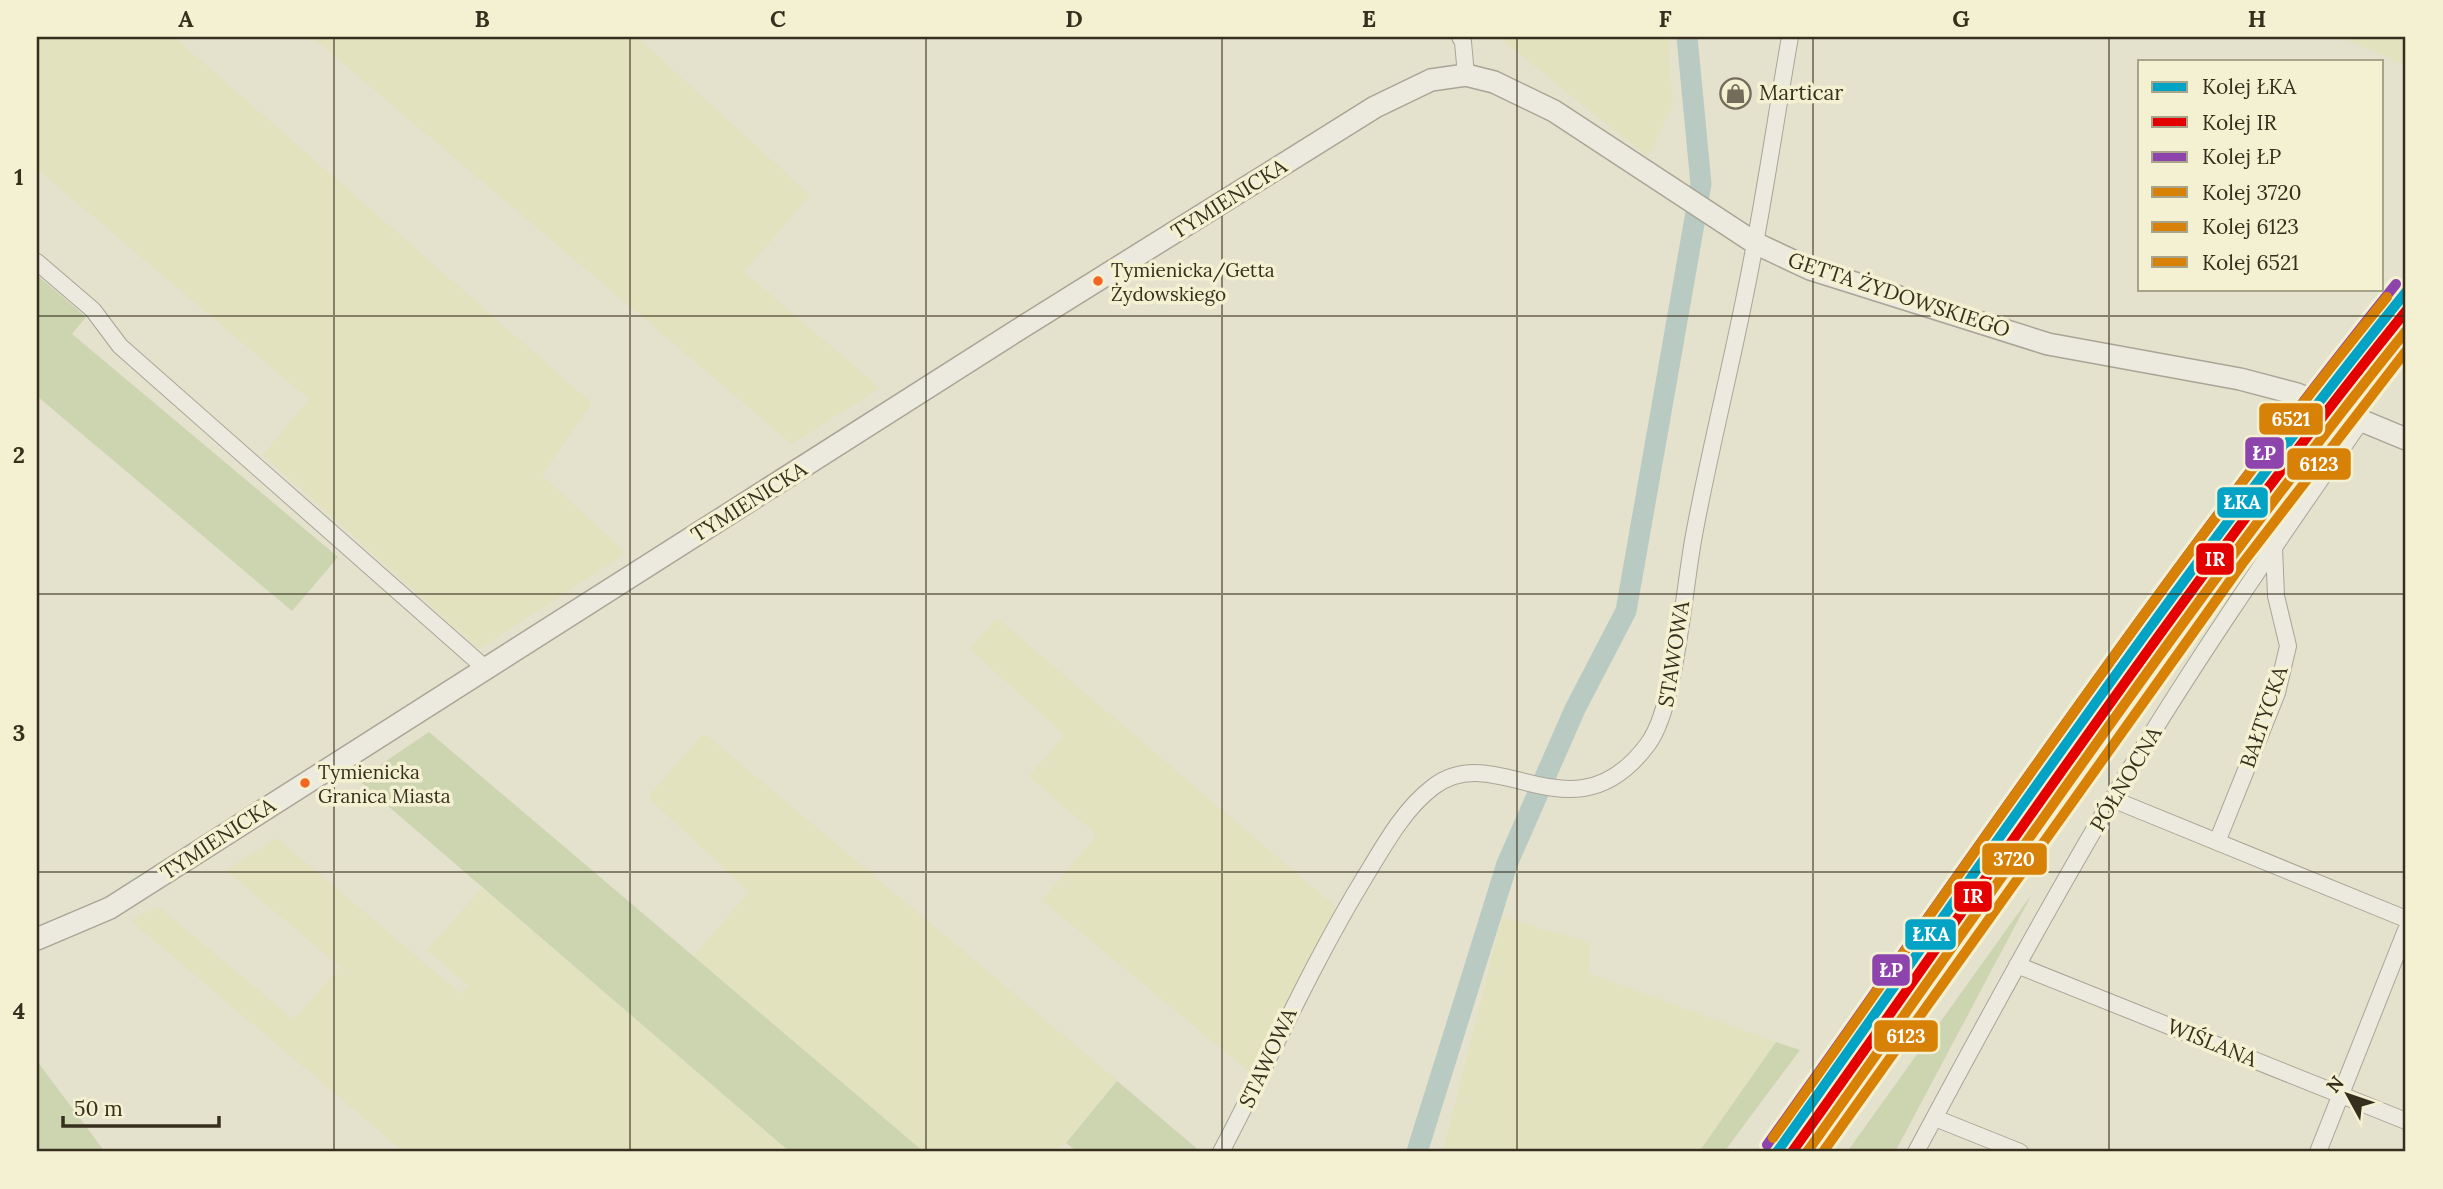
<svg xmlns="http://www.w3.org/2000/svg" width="2443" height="1189" font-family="Lora,serif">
  <rect width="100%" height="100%" fill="#e4e1cd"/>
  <path fill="#e2e2be" d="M37,37H174L592,403L542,475L626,553L479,649L263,455L309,399L37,169Z
    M312,37H637L810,195L744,272L880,388L792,444Z
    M1498,37H1668L1673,105L1648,157Z
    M2339,37H2406V65Z
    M997,618L1336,907L1252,1074L1042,900L1097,835L1029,776L1065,735L970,649Z
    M704,733L1117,1080L1057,1152H924L692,958L749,892L648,797Z
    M277,838L461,994L468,986L427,950L482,888L790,1152H404L130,920L159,907L294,1020L340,967L226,870Z
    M1502,917L1591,943L1588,973L1776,1042L1699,1152H1443Z"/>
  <path fill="#cdd4b0" d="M37,275L86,317L72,334L338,557L292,611L37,396Z
    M429,732L924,1152H790L358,780Z
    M2032,894L1895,1152H1847Z
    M1776,1042L1800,1050L1724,1152H1699Z
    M37,1061L105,1152H37Z
    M1117,1081L1201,1152H1078L1066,1143Z"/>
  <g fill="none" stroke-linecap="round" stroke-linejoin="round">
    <path stroke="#b8cac2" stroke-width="21" d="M1417,1152L1507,864L1575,709L1626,611L1701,184L1687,37"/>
    <defs>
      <path id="minor" d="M1460,37L1463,42L1466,75
        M37,262L93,310L120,346L485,668
        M2112,799L2406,919
        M2217,842L2277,693L2288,646L2276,596L2274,547
        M2017,965L2406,1121
        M1935,1118L2020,1152
        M1221,1152C1270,1059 1311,965 1366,875C1385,844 1404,809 1433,787C1497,737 1573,845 1648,744C1676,707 1684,587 1694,535C1712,437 1738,341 1755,243C1768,174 1778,105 1790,37
        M1916,1152C1979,1034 2043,916 2111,801C2188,670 2275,545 2361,421
        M2318,1152L2406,930"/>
      <path id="tertiary" d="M37,939L110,908L1013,333L1375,107L1431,80L1466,75L1494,82L1554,111L1755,243L1810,269L2048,344L2240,379L2297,394L2406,439"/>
    </defs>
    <use href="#minor" stroke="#a9a596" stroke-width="18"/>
    <use href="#tertiary" stroke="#a9a596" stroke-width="24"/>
    <use href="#minor" stroke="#eceadf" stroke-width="16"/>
    <use href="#tertiary" stroke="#eceadf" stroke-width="21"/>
    <defs>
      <path id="rail-1" d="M1777,1152C1983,863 2183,568 2406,292"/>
      <path id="rail-2" d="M1792,1152C1994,870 2188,581 2406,311"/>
      <path id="rail-3" d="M1767,1145C1973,856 2173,561 2396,284"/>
      <path id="rail-4" d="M1807,1152C2004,877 2194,594 2406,331"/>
      <path id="rail-5" d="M1823,1152L2242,564L2406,351"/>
      <path id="rail-6" d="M1773,1138C1974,855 2169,566 2387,297"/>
    </defs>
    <use href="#rail-1" stroke="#f4f1d3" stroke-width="16"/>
    <use href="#rail-2" stroke="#f4f1d3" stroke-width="16"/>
    <use href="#rail-3" stroke="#f4f1d3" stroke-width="16"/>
    <use href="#rail-4" stroke="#f4f1d3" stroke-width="16"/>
    <use href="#rail-5" stroke="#f4f1d3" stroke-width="16"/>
    <use href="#rail-6" stroke="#f4f1d3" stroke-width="16"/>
    <use href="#rail-1" stroke="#03a3c5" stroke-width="10"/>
    <use href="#rail-2" stroke="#e50000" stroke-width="10"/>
    <use href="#rail-3" stroke="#8e44ad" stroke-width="10"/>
    <use href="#rail-4" stroke="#d78106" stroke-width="10"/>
    <use href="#rail-5" stroke="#d78106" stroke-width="10"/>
    <use href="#rail-6" stroke="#d78106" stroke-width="10"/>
  </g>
  <path fill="none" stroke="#372f1e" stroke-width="2" stroke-opacity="0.55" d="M334,37V1152M630,37V1152M926,37V1152M1222,37V1152M1517,37V1152M1813,37V1152M2109,37V1152M37,316H2406M37,594H2406M37,872H2406"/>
  <defs>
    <symbol id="shop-ring" viewBox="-11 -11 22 22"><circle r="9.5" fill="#f4f1d3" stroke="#746d5b" stroke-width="1.5"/><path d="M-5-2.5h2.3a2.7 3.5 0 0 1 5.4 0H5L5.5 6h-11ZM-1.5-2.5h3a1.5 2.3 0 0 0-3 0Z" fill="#746d5b"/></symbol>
  </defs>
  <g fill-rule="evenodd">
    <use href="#shop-ring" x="1718" y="76" width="35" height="35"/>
  </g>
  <g fill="#f26522" stroke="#f4f1d3" stroke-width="2.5">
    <circle cx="1098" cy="281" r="6"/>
    <circle cx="305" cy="783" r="6"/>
  </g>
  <g text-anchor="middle" stroke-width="7" stroke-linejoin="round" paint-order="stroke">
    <g font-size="19" fill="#372f1e" stroke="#f4f1d3" text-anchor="start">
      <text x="1111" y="277">Tymienicka/Getta<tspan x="1111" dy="24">Żydowskiego</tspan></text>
      <text x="318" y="779">Tymienicka<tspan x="318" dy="24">Granica Miasta</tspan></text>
    </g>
    <g font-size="21" fill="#372f1e" stroke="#f4f1d3" text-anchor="start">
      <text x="1759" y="100">Marticar</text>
    </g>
    <g font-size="21" fill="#372f1e" stroke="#f4f1d3">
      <text transform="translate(1229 199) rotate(-32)" y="7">TYMIENICKA</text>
      <text transform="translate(1899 295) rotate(18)" y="7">GETTA ŻYDOWSKIEGO</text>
      <text transform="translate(749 502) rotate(-32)" y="7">TYMIENICKA</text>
      <text transform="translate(1674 654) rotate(-81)" y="7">STAWOWA</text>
      <text transform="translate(2264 717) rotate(-71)" y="7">BAŁTYCKA</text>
      <text transform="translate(2126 779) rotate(-59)" y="7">PÓŁNOCNA</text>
      <text transform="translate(218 839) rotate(-33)" y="7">TYMIENICKA</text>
      <text transform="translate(2212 1043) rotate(22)" y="7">WIŚLANA</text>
      <text transform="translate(1268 1058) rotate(-65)" y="7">STAWOWA</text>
    </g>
  </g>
  <g stroke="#f4f1d3" stroke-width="2.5">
    <rect x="2258" y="402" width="66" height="34" rx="7" fill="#d78106"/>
    <rect x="2244" y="436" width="41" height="34" rx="7" fill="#8e44ad"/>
    <rect x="2286" y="447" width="66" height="34" rx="7" fill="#d78106"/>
    <rect x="2216" y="486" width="53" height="33" rx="7" fill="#03a3c5"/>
    <rect x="2195" y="542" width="40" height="34" rx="7" fill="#e50000"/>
    <rect x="1981" y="842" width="67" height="34" rx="7" fill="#d78106"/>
    <rect x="1953" y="880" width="40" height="33" rx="7" fill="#e50000"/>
    <rect x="1904" y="918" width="53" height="33" rx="7" fill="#03a3c5"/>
    <rect x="1871" y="953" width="40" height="34" rx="7" fill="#8e44ad"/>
    <rect x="1873" y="1019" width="66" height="34" rx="7" fill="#d78106"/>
  </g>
  <g font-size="19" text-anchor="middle" font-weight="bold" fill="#fff">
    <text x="2291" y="426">6521</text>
    <text x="2264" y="460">ŁP</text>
    <text x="2319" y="471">6123</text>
    <text x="2242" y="509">ŁKA</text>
    <text x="2215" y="566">IR</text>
    <text x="2014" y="866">3720</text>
    <text x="1973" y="903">IR</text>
    <text x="1931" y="941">ŁKA</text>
    <text x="1891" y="977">ŁP</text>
    <text x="1906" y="1043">6123</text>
  </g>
  <rect width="2443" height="1189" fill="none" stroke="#f4f1d3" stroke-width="77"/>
  <rect x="2138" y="60" width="245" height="231" fill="#f4f1d3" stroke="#a8a38b" stroke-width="2"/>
  <rect x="2152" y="82" width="35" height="10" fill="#03a3c5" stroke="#a8a38b" stroke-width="2"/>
  <text x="2202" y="94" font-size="21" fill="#372f1e">Kolej ŁKA</text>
  <rect x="2152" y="117" width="35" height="10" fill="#e50000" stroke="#a8a38b" stroke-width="2"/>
  <text x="2202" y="130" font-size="21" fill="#372f1e">Kolej IR</text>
  <rect x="2152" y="152" width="35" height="10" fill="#8e44ad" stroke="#a8a38b" stroke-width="2"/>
  <text x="2202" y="164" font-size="21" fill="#372f1e">Kolej ŁP</text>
  <rect x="2152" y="187" width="35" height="10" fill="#d78106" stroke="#a8a38b" stroke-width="2"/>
  <text x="2202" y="200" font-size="21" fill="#372f1e">Kolej 3720</text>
  <rect x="2152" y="222" width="35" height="10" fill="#d78106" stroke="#a8a38b" stroke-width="2"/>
  <text x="2202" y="234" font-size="21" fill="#372f1e">Kolej 6123</text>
  <rect x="2152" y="257" width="35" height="10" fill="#d78106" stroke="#a8a38b" stroke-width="2"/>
  <text x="2202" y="270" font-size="21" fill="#372f1e">Kolej 6521</text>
  <g transform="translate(2348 1095) rotate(310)" stroke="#f4f1d3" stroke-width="5" paint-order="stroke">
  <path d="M0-5L12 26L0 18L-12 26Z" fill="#372f1e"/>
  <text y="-10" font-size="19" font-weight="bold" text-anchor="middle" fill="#372f1e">N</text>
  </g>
  <path d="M63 1116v10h156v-10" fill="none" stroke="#372f1e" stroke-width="3.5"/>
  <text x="74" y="1116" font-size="21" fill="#372f1e" stroke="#f4f1d3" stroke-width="5" paint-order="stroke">50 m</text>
  <rect x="38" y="38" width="2366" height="1112" fill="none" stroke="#372f1e" stroke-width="2.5"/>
  <g font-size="23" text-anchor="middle" font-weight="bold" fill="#372f1e">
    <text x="186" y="27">A</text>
    <text x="482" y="27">B</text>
    <text x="778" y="27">C</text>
    <text x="1074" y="27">D</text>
    <text x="1369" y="27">E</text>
    <text x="1665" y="27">F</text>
    <text x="1961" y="27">G</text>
    <text x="2257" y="27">H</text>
    <text x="19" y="185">1</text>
    <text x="19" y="463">2</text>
    <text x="19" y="741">3</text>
    <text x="19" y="1019">4</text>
  </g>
</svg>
